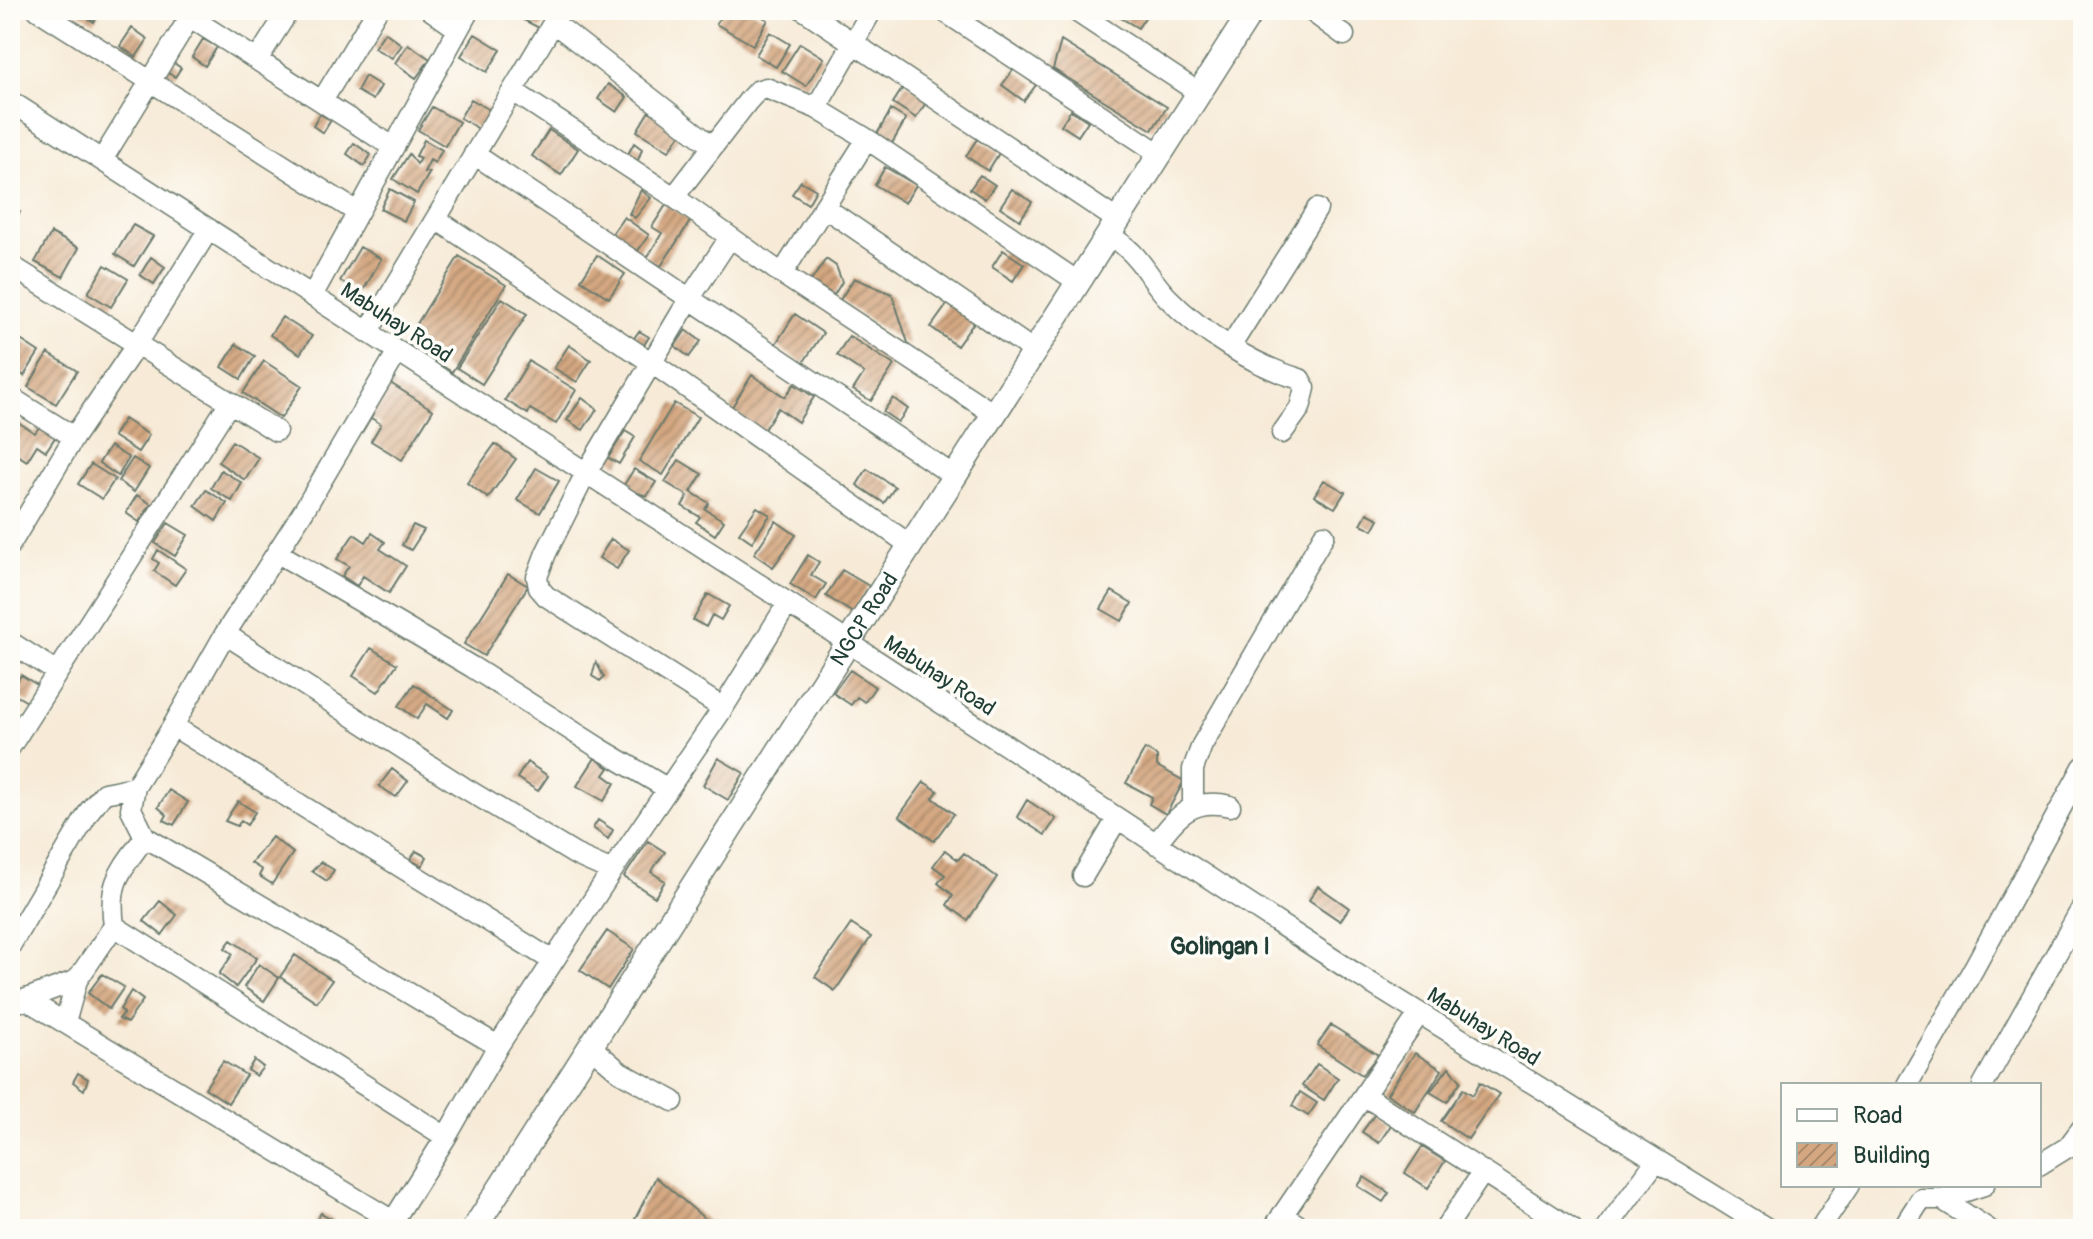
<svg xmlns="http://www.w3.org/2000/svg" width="2093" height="1239" font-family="Pangolin,sans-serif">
  <defs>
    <pattern id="building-hatch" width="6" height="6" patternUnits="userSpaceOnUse" patternTransform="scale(2)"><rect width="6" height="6" fill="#d4a781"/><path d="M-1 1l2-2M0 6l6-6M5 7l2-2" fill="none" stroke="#ab896a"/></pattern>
  </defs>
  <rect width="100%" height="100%" fill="#fdfcf7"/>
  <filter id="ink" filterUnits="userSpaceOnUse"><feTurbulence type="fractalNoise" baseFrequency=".0125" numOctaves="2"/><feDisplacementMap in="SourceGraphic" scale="16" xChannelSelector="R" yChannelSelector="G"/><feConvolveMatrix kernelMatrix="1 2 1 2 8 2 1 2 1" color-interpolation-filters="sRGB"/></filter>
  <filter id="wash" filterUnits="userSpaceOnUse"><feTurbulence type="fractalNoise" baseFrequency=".006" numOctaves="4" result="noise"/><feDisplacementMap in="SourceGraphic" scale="32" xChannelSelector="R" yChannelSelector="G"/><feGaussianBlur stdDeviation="1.8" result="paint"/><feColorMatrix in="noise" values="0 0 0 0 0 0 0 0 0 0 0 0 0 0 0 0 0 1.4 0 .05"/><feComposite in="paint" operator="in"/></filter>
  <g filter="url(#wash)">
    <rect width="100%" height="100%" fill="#f7ebd8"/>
    <g id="blocks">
      <path fill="url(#building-hatch)" d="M79,10H101L94,22L78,12Z
        M497,10H551L541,29L514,15V19Z
        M724,10H751L768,20L753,45L716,24Z
        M1112,10H1150L1138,28L1111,12Z
        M132,28L148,39L136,57L120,46Z
        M385,32L402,45L392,58L374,48Z
        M770,32L790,44L776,67L756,55Z
        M475,34L501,50L487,72L461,56Z
        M203,39L217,47L205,66L192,57Z
        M1061,41L1167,107L1152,130L1053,69Z
        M800,43L824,58L806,86L782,71Z
        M408,44L430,59L416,78L395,63Z
        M171,61L181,68L175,77L164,71Z
        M1014,69L1036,85L1024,101L1002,85Z
        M365,76L381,86L373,100L357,91Z
        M906,83L929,98L916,118L893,103Z
        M608,84L627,97L617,112L598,99Z
        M471,99L495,113L484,132L460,118Z
        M432,107L459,122L445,146L418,130Z
        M891,110L906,119L891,145L876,136Z
        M1071,110L1088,121L1078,136L1061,125Z
        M649,111L682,132L669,151L637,131Z
        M320,114L331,120L323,133L313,126Z
        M549,130L578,149L561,175L532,156Z
        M977,139L999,153L988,171L966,156Z
        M424,140L442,150L435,163L430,160L424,172H430L417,194L393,179L409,154L417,164L420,158L416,156Z
        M354,143L371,155L364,166L347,154Z
        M634,143L642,149L637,163L627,156Z
        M885,167L916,185L905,203L875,185Z
        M980,175L995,185L985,199L970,189Z
        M801,181L816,190L808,204L792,194Z
        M390,189L414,202L404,221L380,209Z
        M1012,189L1032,202L1020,220L1000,207Z
        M641,190L651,198L635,218L629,214Z
        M666,205L691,220L661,266L647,258L662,233L652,227Z
        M10,206L20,212L10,227Z
        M624,217L649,235L635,255L609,238Z
        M133,225L153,236L134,266L115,254Z
        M51,233L79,248L63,277L35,262Z
        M360,247L381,259L362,293L340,281Z
        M1003,250L1024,264L1013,281L992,267Z
        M597,255L625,274L609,298L581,280Z
        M459,256L506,285L452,372L405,343Z
        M151,257L165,267L154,284L140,275Z
        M826,259L836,266L842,282L834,295L811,281Z
        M105,265L128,279L111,307L88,293Z
        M854,278L892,294L909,346L840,300Z
        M502,298L527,314L482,384L457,368Z
        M949,302L975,321L957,346L931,327Z
        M795,314L823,333L803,363L775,345Z
        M282,317L312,336L300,354L270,335Z
        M686,330L701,341L689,357L675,346Z
        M639,331L649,337L642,348L632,341Z
        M849,336L894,365L871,401L853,390L864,373L837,355Z
        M19,339L39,352L24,376L10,366V353Z
        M236,344L255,356L241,379L222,367Z
        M569,345L591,360L577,382L554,368Z
        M48,353L77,371L56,404L28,387Z
        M264,361L302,386L281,418L243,393Z
        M529,361L576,390L556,424L530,409L528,414L505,400Z
        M752,375L785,397L794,384L814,397L798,422L778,408L763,431L730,410Z
        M387,381L433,410L402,460L371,441L381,424L366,415Z
        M582,398L597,409L583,430L567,420Z
        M893,398L908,409L898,422L883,412Z
        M674,403L698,417L663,475L639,461Z
        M10,417L35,433L40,426L56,436L46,451L37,445L27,461L10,450Z
        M124,419L149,435L138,452L113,436Z
        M625,431L635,437L619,464L608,458Z
        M232,441L259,458L245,480L218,462Z
        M495,444L516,459L488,498L467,483Z
        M110,446L129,458L118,476L99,463Z
        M133,458L149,468L134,492L118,481Z
        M679,460L702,474L691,492L709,503L705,509L724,521L715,535L696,522L700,517L682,506L688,496L665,482Z
        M91,464L115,479L102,499L78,484Z
        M536,468L559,481L540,513L517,500Z
        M634,469L656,482L647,496L622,488Z
        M867,469L895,487L884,503L857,485Z
        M221,470L242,483L232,501L211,488Z
        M1324,480L1345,492L1335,508L1314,496Z
        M206,490L227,503L216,521L195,506Z
        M137,495L151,504L139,522L126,513Z
        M757,507L770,515L752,542L739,533Z
        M1367,513L1379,519L1373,530L1361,524Z
        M776,521L796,535L773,567L754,554Z
        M168,523L188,535L175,556L155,543Z
        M413,525L424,530L411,550L402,545Z
        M372,533L385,542L380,549L406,566L389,593L363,576L357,586L342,576L349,566L337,559L354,534L366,542Z
        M611,539L629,550L617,569L599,558Z
        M158,550L186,569L175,585L154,571L159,563L153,559Z
        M808,555L819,562L811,575L826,584L816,600L790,584Z
        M842,570L869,586L853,613L826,596Z
        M508,574L528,586L484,656L464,644Z
        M1112,591L1132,603L1122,621L1101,609Z
        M708,594L729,606L721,620L712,615L706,627L693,620Z
        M371,648L397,664L378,692L353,676Z
        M596,662L604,677L600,681L592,676Z
        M850,670L875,687L865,702L857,697L851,705L833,693Z
        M21,675L39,686L29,703L10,692Z
        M414,684L453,710L448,718L427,704L417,719L399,706Z
        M1145,749L1157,756V766L1184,781L1166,814L1149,804L1152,797L1126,783Z
        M595,758L609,768L604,775L615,783L604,801L577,786Z
        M718,758L744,773L728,800L703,785Z
        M527,762L548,776L538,791L517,778Z
        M392,769L408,781L396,797L379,786Z
        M924,782L938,791L933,798L954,814L934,841L899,816Z
        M169,790L188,802L174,825L164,820L167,815L158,807Z
        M1027,800L1056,819L1045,835L1017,817Z
        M238,801L255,812L247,825L241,821L237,826L225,821Z
        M598,820L613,830L608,839L593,828Z
        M272,837L293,853L272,884L259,876L262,870L251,863Z
        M648,841L665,852L651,872L665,881L655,897L624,877Z
        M945,850L958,860L964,853L997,877L968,920L947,905L953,895L938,883L945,875L933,866Z
        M416,851L427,857L422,866L410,860Z
        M321,862L334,870L327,881L312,871Z
        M1318,886L1349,908L1340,921L1309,900Z
        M160,901L177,915L162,935L144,921Z
        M851,924L871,937L835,991L815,977Z
        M607,931L634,949L608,989L580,970Z
        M231,940L257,958L236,987L219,974L233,954L225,948Z
        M295,955L332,980L317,1002L280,977Z
        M259,964L279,978L264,1001L244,987Z
        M102,974L124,987L109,1009L88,993Z
        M131,991L143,1000L127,1023L119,1019L124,1013L120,1009Z
        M1331,1025L1378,1055L1362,1075L1317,1045Z
        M1415,1053L1442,1070L1415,1112L1387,1094Z
        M254,1060L263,1067L256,1076L248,1070Z
        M223,1061L246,1075L228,1103L205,1088Z
        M1317,1064L1338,1078L1324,1100L1302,1086Z
        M1449,1067L1461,1081L1447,1102L1430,1092Z
        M78,1073L88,1079L84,1090L73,1082Z
        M1480,1082L1499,1094L1468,1139L1441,1121L1463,1089L1473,1095Z
        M1300,1092L1317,1103L1308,1116L1292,1106Z
        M1375,1114L1391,1125L1379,1143L1362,1132Z
        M1422,1147L1445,1161L1428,1188L1405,1173Z
        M656,1177L711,1224L709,1229H630Z
        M1364,1177L1389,1193L1383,1202L1358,1186Z
        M321,1213L334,1220L328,1229H318L313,1226Z"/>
    </g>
  </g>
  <g filter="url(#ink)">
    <use href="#blocks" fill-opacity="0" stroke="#6b7a6d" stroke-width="2"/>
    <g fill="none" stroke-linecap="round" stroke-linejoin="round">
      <defs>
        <path id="minor" d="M38,10L357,212
          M179,10L393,147
          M431,10L458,29
          M804,10L1117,220
          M942,10L1160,154
          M1074,10L1199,93
          M1310,10L1344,35
          M554,23L712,146
          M257,60L289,10
          M513,91L674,197L782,274L994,414
          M10,101L788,603L1353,972L1768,1229
          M322,101L377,10
          M816,108L872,10
          M474,154L954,476
          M102,160L190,17
          M674,197L748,101L757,91L766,88L816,108L867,139L1078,282
          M824,207L1034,351
          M436,219L652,363L910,545
          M1108,235C1140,252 1145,274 1168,298C1201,332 1254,366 1300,379L1305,388L1300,408L1282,433
          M10,265L276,431
          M782,274L867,139
          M312,296L469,10
          M368,332L561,10
          M1230,347L1317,209
          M398,351L304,510L225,634L173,726L553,961
          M10,397L74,437
          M10,545L74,437L137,344L209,229
          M278,553L472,667L599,748L668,789
          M225,634L463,787L576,855L612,871
          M10,642L57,672
          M723,708L546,596L539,588L537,577L546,553L586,473L690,298L729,239
          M173,726L135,787L131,809L145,837L498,1046
          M10,747L230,402
          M1193,807V769L1202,745L1324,535
          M1156,844C1177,816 1192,797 1230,806
          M1083,876L1117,819
          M114,926L446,1137
          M10,946L90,810L104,793L135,787
          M27,1000L393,1221
          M10,1005L77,980L114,926C108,881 120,872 145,837
          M65,1023L77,980
          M591,1047L620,1072L673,1101
          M1907,1085L1974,968L2083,767
          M1983,1085L2083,906
          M1365,1096L1572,1229
          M2039,1165L2068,1147L2083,1127
          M1942,1199L1988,1229
          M1282,1215L1304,1229
          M10,1224L17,1229
          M388,1229L446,1137L498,1046L612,871L723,708L788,603
          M1273,1229L1419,1014
          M1445,1229L1483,1172
          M1606,1229L1656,1161
          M1820,1229L1849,1185
          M1902,1229L1921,1199H1942L1984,1185"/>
        <g id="major">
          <path id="s1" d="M474,1229L1252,10"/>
        </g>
      </defs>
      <use href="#minor" stroke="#6b7a6d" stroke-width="23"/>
      <use href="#major" stroke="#6b7a6d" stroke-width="27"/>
      <use href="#minor" stroke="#fff" stroke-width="20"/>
      <use href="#major" stroke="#fff" stroke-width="24"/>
    </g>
  </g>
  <g text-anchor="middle" stroke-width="7" stroke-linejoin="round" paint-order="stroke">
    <g font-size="22" fill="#1f3d34" stroke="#fdfcf7">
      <text transform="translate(397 322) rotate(33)" y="8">Mabuhay Road</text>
      <text dy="8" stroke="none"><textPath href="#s1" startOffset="724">NGCP Road</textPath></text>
      <text transform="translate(940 675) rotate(33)" y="8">Mabuhay Road</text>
      <text transform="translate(1484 1026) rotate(32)" y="8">Mabuhay Road</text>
    </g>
    <g font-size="24" font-weight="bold" fill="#1f3d34" stroke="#fdfcf7">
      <text x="1220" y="954">Golingan I</text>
    </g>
  </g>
  <rect width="2093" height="1239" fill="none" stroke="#fdfcf7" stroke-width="40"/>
  <rect x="1781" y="1083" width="260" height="104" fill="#fdfcf7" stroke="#a4b0a9" stroke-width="2"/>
  <rect x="1797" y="1109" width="40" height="12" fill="#ffffff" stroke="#a4b0a9" stroke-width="2"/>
  <text x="1853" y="1123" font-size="24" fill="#1f3d34">Road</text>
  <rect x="1797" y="1143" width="40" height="24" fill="url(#building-hatch)" stroke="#a4b0a9" stroke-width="2"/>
  <text x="1853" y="1163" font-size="24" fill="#1f3d34">Building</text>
</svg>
